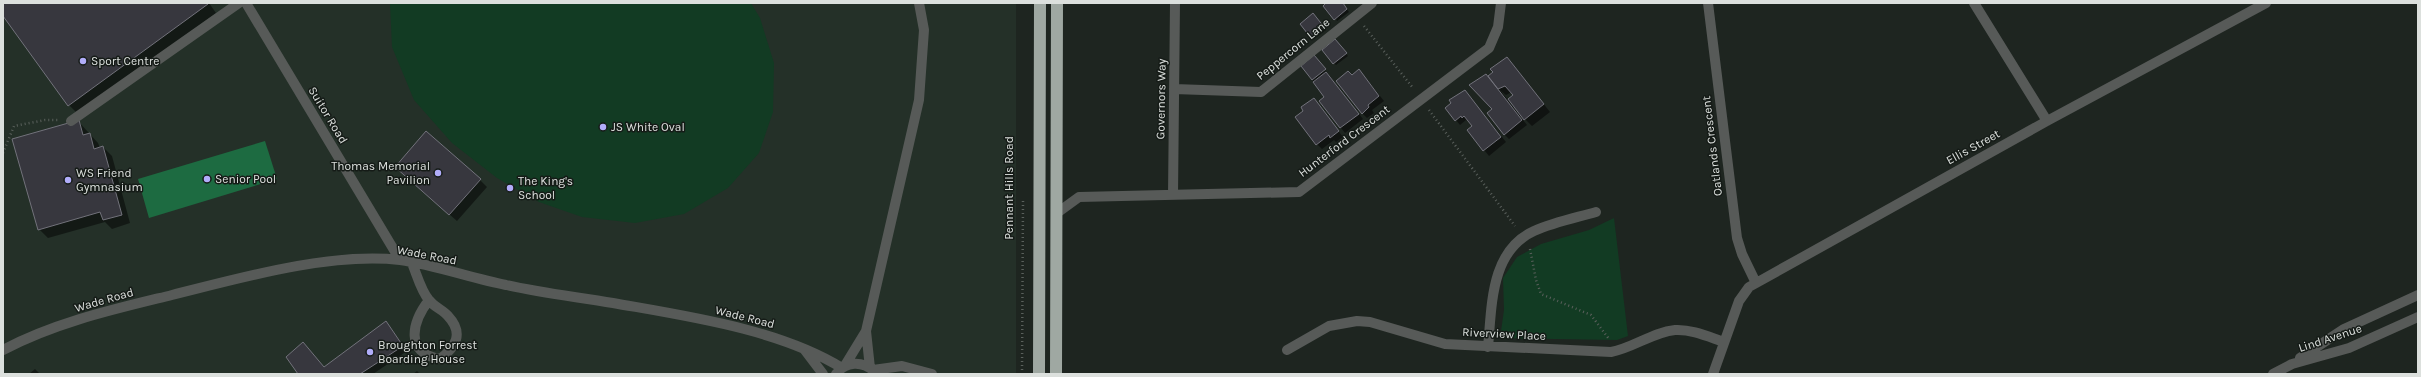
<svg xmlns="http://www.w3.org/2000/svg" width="2421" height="377" font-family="Karla,sans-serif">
  <rect width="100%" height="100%" fill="#1e2520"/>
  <path fill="#243028" d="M3,3H1016V374H3Z"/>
  <path fill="#123b23" d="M390,3H751L760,18L774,63L773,112L759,153L728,188L684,214L635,223L582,217L539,202L497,178L452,143L414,100L392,47Z
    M1614,218L1628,336L1617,340L1500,338L1504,310L1503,278L1517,257L1541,244L1589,230Z"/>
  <path fill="#1d6b41" d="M265,141L277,179L149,218L138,179Z"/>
  <path fill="#0007" d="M3,3H209L216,13L78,114L69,105L3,14Z
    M1328,3H1342L1349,12L1337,21Z
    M1315,17L1326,30L1314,39L1312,37Z
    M1337,43L1348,56L1336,65L1334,63Z
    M1507,58L1550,112L1532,126L1525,119L1512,92L1506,95L1500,90L1527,125L1509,139L1504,134L1493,109L1488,77Z
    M1316,59L1363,119L1345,133L1320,101L1325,97L1302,66Z
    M1352,76H1364L1384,101L1372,110L1374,113L1367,118L1362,113Z
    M1465,91L1506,142L1489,156L1468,130L1473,127L1469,121L1466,120L1460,125L1456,120Z
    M1318,104L1343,137L1336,142L1334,140L1322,149L1317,144Z
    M78,121L98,143L100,148L103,147L112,156L130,223L112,229L105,222L48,238L39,229Z
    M403,174L480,180L487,187L457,221Z
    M386,322L407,351L373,374H300L325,368Z
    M35,369L40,374H29Z
    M417,371L420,374H413Z"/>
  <path fill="#37373e" stroke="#72727b" d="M3,3H208V4L68,106L3,16Z
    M1326,3H1343L1347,9L1334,20L1323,6Z
    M1313,13L1324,27L1311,38L1300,24Z
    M1335,39L1347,53L1333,64L1322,50Z
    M1314,55L1326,69L1312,80L1301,66Z
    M1507,57L1544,104L1524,120L1508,99L1513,95L1505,86L1498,89L1488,76L1493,72L1490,69Z
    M1359,69L1379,96L1368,105L1369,107L1362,114L1336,81L1348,71L1352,75Z
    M1326,72L1359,114L1340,128L1319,101L1324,97L1313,82Z
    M1486,74L1522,120L1504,135L1487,113L1492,109L1469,85Z
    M1465,90L1501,137L1483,151L1467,130L1472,126L1464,116L1462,118L1461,116L1455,121L1445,108L1451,103L1449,100Z
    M1314,98L1339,131L1330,138L1329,135L1316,145L1295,117L1303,111L1301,107Z
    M79,120L83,135L90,133L94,149L103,146L122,215L103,220L100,212L38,230L12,139Z
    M426,131L481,179L449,215L395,167Z
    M386,321L403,346L360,374H298L286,357L303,342L324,367Z"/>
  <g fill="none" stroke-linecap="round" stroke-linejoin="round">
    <path stroke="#5a605c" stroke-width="2.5" stroke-dasharray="1 3" stroke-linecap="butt" d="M1364,26L1413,88
      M1429,110L1515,226
      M3,153L14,126L45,120H58
      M1530,249L1536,280L1541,294L1591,315L1609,339
      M1022,374L1023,201"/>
    <path stroke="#575a58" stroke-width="10" d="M246,3L400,260
      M1708,3L1737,238L1742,254L1756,283
      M1974,3L2047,121
      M1174,89L1261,92L1372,3
      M71,121L239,3
      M1173,195L1175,3
      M1057,213L1079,197L1299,192L1489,48L1498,27L1501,3
      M412,263C417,275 421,291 429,300C434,307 443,310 448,316C464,333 456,347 440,359C404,353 412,322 429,300
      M1488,347C1492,306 1490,251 1534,231C1554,222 1575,218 1596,212
      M804,349L823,374
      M3,350C56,322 115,309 172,295C240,278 330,252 400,260C435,265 471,278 506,285C541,293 578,297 613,303C686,316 779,329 842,368
      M1287,350L1329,326L1357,321L1370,322L1445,344L1611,352C1633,348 1653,332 1675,330C1692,329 1709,337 1724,342
      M2300,358L2344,329L2418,295
      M844,367L866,331
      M870,368L866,331L919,100L924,30L919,3
      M873,370L902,366L932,374
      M836,374C846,361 862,361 874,371
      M1713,374L1739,301L1749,287L2047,121L2266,3
      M2273,374L2292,364L2349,348L2418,317"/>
    <path stroke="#9fa8a2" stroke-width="12" d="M1039,374L1040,3
      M1056,374L1057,3"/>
  </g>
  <g fill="#b1adfa" stroke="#151b17" stroke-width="1.5">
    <circle cx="83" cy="61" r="4"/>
    <circle cx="603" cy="127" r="4"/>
    <circle cx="438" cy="173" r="4"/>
    <circle cx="207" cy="179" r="4"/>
    <circle cx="68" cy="180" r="4"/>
    <circle cx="510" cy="188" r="4"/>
    <circle cx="370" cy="352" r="4"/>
  </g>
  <g text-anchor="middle" stroke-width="3" stroke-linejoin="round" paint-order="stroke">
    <g font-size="12" fill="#dce0dd" stroke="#151b17">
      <text transform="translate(1293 49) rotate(-39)" y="4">Peppercorn Lane</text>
      <text transform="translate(1161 99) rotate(-89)" y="4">Governors Way</text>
      <text transform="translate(328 115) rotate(59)" y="4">Suitor Road</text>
      <text transform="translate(1344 141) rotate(-37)" y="4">Hunterford Crescent</text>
      <text transform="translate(1712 146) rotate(-97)" y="4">Oatlands Crescent</text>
      <text transform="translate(1973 147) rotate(-29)" y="4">Ellis Street</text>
      <text transform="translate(1009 188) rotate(-90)" y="4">Pennant Hills Road</text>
      <text transform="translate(427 255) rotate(11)" y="4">Wade Road</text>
      <text transform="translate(104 300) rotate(-16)" y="4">Wade Road</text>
      <text transform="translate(745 317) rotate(14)" y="4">Wade Road</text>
      <text transform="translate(1504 334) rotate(3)" y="4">Riverview Place</text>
      <text transform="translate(2330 338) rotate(-18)" y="4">Lind Avenue</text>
    </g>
    <g font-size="12" fill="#dce0dd" stroke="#151b17" text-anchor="start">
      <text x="91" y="65">Sport Centre</text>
      <text x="611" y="131">JS White Oval</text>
      <text x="430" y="170" text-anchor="end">Thomas Memorial<tspan x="430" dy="14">Pavilion</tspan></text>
      <text x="76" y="177">WS Friend<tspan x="76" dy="14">Gymnasium</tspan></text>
      <text x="215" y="183">Senior Pool</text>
      <text x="518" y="185">The King's<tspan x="518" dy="14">School</tspan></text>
      <text x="378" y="349">Broughton Forrest<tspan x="378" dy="14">Boarding House</tspan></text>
    </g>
  </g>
  <rect width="2421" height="377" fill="none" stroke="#dce0dd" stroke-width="8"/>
</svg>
